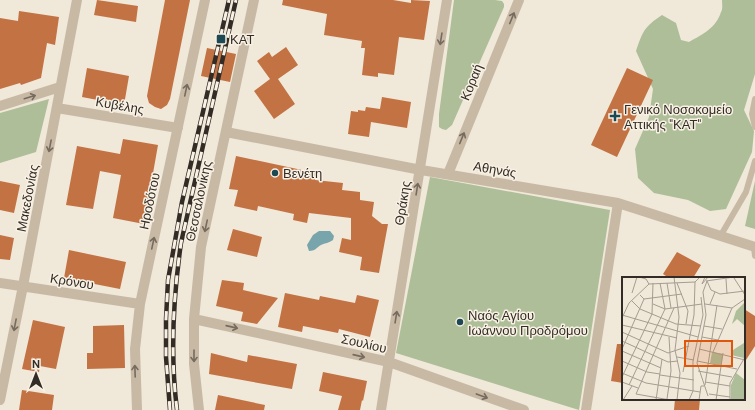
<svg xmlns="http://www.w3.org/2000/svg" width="755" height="410" font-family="'DM Sans',sans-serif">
  <rect width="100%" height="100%" fill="#f0e8d8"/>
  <path fill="#adbe99" d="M454,0H495L502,1L504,4V7L452,125L446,130L442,129L439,127V114Z
    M722,0H755V74L744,110L754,131L752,152L726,209L710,211L688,200L654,193L638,178L635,149L649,117L653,89L636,51C643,31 644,27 662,15L676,23L681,40L689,42C703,34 716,28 721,12C723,9 722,4 722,0Z
    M49,99L36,152L0,163V113Z
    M430,177L610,210L579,410L396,353Z
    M755,181V229L745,226Z"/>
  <path fill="#78a4ac" d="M319,231H330L334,236L333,240C329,243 325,243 321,245C316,248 315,251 309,251L307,245L313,235Z"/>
  <path fill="#c37243" d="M97,0L138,6L136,22L94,15Z
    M165,0H190L170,99L167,105L161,109L155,107L149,103L147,96Z
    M283,0H393L411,3V0L430,1L424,40L399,37L394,75L378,73V77L362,75L365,48H361L362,41L324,35L327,14L282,5Z
    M19,11L59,17L55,45L47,43L41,78L21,85L20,83L0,89V18L18,21Z
    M286,47L298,65L278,79L295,104L274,119L254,91L270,79L257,61L269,52L272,57Z
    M207,48L236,54L230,82L201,76Z
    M87,68L129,76L124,105L82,97Z
    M627,68L653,80L617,157L591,145Z
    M382,97L411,102L407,128L371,122L369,137L348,134L351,111L358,112V110L365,111L366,107L380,109Z
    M123,139L158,145L144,224L113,218L121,175L100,171L93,209L66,205L77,146L120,154Z
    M236,156L316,173L315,180L343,183L342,190L360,192V200L374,202L372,216L382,224H388L379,273L360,270L362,257L339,252L342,238L351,240V218L309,213L307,223L293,220L294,214L258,206L257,211L234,206L238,190L229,189Z
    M0,181L20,185L14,213L0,210Z
    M233,229L262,237L257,257L227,250Z
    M0,235L14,238L10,260L0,259Z
    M69,250L126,262L120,289L64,278Z
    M677,252L701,265L693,278H669L663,274Z
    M222,280L244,283L243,290L278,298L257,324L241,321L243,312L216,306Z
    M285,293L319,300L320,296L355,303L357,295L379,300L370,337L339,329L338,333L303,326L302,332L278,327Z
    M744,309L755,316V346L744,363Z
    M33,320L65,327L56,369L40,366L39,372L22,369Z
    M124,325L125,368L87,369V353H93V326Z
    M617,344H623V383L611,381Z
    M211,353L247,362L248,355L297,364L292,389L209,374Z
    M323,372L367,381L363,401L362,400L360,410H338L342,396L319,391Z
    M22,390L54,395L52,410H19Z
    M218,395L265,405L264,410H215Z
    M675,399H700L699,410H674Z"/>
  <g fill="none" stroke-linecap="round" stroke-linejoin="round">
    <path stroke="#c8b9a5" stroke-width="6" d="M755,99L752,114L755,127
      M721,235L746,192L755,161
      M754,247L755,256"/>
    <path stroke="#c8b9a5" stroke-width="10" d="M0,106L60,87
      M57,108L178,128
      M226,132L421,170L618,203L755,247
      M448,174L519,0
      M0,283L140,304
      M194,319L389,362L524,410
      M0,400L23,286L77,0
      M137,410L135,349L140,304L205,0
      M199,410L194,364V319L201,247L254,0
      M381,410L447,0
      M586,410L618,203"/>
    <defs>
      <path id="rail" d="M170,410L166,357V319L168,280L182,202L229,0
        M177,410C170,354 173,299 181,243L236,0"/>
    </defs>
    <use href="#rail" stroke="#332c26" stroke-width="4.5"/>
    <use href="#rail" stroke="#f8f1e4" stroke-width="3" stroke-dasharray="9" stroke-linecap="butt"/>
  </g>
  <defs><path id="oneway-shaft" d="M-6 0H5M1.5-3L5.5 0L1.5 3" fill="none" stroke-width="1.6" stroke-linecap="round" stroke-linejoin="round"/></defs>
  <g stroke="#766b5f">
    <use href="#oneway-shaft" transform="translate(512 18) rotate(-68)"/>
    <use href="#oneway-shaft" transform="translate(441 39) rotate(99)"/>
    <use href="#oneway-shaft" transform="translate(186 90) rotate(-78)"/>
    <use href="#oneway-shaft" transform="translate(30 97) rotate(-17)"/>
    <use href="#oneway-shaft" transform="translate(462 138) rotate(-68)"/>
    <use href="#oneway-shaft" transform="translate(50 146) rotate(101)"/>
    <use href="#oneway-shaft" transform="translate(417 189) rotate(-81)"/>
    <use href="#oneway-shaft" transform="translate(206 226) rotate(102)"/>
    <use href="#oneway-shaft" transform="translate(153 243) rotate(-78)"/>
    <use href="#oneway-shaft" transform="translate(396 317) rotate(-81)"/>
    <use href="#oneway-shaft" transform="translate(15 325) rotate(101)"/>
    <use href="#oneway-shaft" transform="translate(232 327) rotate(13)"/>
    <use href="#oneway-shaft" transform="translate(194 356) rotate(90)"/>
    <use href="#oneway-shaft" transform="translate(359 356) rotate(13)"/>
    <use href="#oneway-shaft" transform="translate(135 371) rotate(-92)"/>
    <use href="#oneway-shaft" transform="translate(482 396) rotate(20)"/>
  </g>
  <g fill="#1d4954" stroke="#f8f1e4" stroke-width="1.5">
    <rect x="216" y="34" width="10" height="10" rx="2"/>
    <path d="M613 110h4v4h4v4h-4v4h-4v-4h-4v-4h4z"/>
    <circle cx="275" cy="173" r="4"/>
    <circle cx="460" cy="322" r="4"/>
  </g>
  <g text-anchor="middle" stroke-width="3" stroke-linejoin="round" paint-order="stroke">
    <g font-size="13" fill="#332c26" stroke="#f8f1e4" text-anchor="start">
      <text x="230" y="44">ΚΑΤ</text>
      <text x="624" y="114">Γενικό Νοσοκομείο<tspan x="624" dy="15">Αττικής "ΚΑΤ"</tspan></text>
      <text x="283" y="178">Βενέτη</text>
      <text x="468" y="320">Ναός Αγίου<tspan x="468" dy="15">Ιωάννου Προδρόμου</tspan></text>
    </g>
    <g font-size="13" fill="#332c26" stroke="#f8f1e4">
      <text transform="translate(471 82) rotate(-68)" y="5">Κοραή</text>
      <text transform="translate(120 105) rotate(10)" y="5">Κυβέλης</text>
      <text transform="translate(495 169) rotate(10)" y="5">Αθηνάς</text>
      <text transform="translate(27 198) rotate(-79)" y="5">Μακεδονίας</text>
      <text transform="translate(149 201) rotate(-78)" y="5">Ηροδότου</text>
      <text transform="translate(198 201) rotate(-78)" y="5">Θεσσαλονίκης</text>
      <text transform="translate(402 203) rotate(-81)" y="5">Θράκης</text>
      <text transform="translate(72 281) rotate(9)" y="5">Κρόνου</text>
      <text transform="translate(364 343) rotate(13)" y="5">Σουλίου</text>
    </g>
  </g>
  <g transform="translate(622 277)">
    <rect width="123" height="123" fill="#f0e8d8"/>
    <path d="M123,25V49L115,42L110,47L114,34ZM122,66V81L109,78L111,73ZM90,75L101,77L99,89L88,86ZM114,96L123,103V123H109V108Z" fill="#adbe99"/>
    <path fill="none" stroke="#a49d91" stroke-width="1" d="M17,0L24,2L27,7M52,0L57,40L53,73L58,96L55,123M83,0L80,7L86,0M112,1L123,18M104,2L105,17M84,4L112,0M85,4L81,15L84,38L75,86L86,119M85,4L89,13L98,17L123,14M45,6L49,31M55,6L66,34L64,47M10,16L15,0M18,18L22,22L60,17M10,24L18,32L54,47L79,49M31,27L43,32L80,27M83,27L110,31M88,27L93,15M0,38L76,60M0,41L7,26L27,7L73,5L78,0M0,48L55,61M82,49L100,52M0,55L46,76L67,69M80,60L96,63M0,64L46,85L56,84M0,72L22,22M77,72L123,83M0,74L39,91M91,75L110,31L123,22M55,80L72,83M0,84L25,95L38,97M75,84L115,92M76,94L110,100M61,95L72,38L73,5M0,96L24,106L78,115M38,98L72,103M0,100L30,37L31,6M0,105L16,111M83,105L108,109M7,108L43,32L38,6M83,108L95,28M87,117L108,120M45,122L49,94L47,60M1,123L10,109M34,123L40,82M48,123L14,117L52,31M67,123L71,114V84L81,38L79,20M77,123L79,109H82M94,123L101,76M108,123V106L123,80"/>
    <path fill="#df570d" fill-opacity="0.15" stroke="#df570d" stroke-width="2" d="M63,64H110V89H63Z"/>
    <rect width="123" height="123" fill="none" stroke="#332c26" stroke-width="2"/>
  </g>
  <g transform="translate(36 374)" stroke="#f8f1e4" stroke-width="3" paint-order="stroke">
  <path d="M0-3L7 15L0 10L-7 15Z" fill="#332c26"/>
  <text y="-6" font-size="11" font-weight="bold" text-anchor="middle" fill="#332c26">N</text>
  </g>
</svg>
